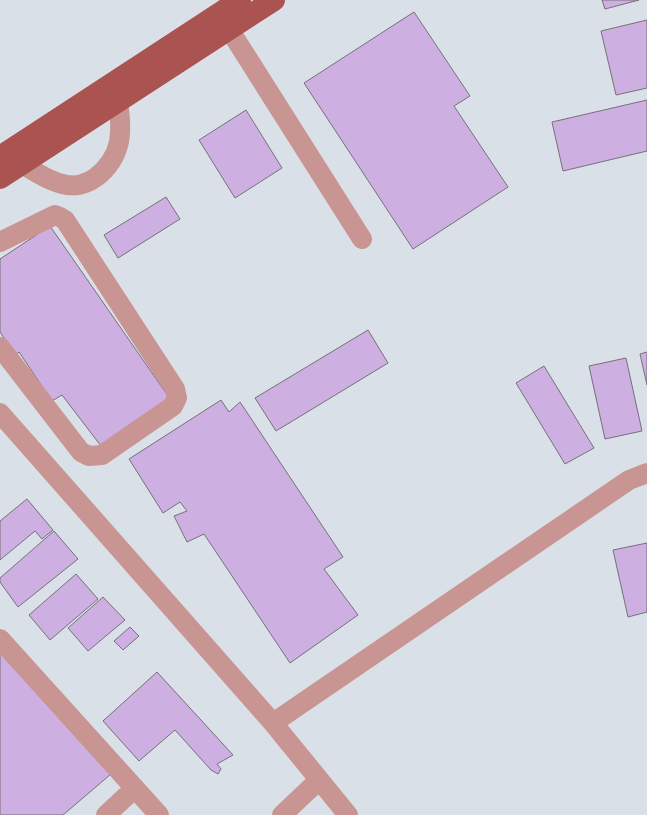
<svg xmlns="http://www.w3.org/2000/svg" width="647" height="815" font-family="Raleway,sans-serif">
  <rect width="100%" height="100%" fill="#dae0e7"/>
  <path fill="#ceafe2" stroke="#757178" d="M602,0H639L605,9Z
    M414,12L470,96L454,106L508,187L413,249L304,83Z
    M647,20V88L616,95L601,31Z
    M647,100V151L563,171L552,122Z
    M246,110L282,168L235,198L199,140Z
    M166,197L180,219L118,258L104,235Z
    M50,226L168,396L169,401L101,446L62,395L52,401L19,352L15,355L0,332V259Z
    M368,330L388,363L276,431L255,398Z
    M647,352V385L640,354Z
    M626,358L642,431L605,439L589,366Z
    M544,366L594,448L565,464L516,383Z
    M221,400L229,412L240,402L343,557L324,569L358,615L290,663L204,534L187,542L174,516L187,511L180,502L163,513L129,459Z
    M27,499L53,530L42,539L35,531L0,560V521Z
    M54,531L78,559L18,607L0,582V578Z
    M647,543V612L628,617L613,550Z
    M76,574L98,599L50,640L29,615Z
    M103,597L125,620L88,651L68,628Z
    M130,627L139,636L123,650L114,641Z
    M0,646L111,774L63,815H0Z
    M157,672L233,755L217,764L221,769L218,774L211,770L175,730L139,761L103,721Z"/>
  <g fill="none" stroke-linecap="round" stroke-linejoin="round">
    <path stroke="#c89592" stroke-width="20" d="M229,29L362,239
      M22,164C36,172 50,182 67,185C95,189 120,159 120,132C121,122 119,112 118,101
      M0,242L55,215L60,217L65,220L175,389L177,398L173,406L102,455L89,456L81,452L0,347
      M0,413L273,723L348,815
      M0,639L159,815
      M273,723L629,480L647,473
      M106,815L135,788
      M282,815L319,780"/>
    <path stroke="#ab5351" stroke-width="22" d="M0,157L240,0
      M0,178L274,0"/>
  </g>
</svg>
